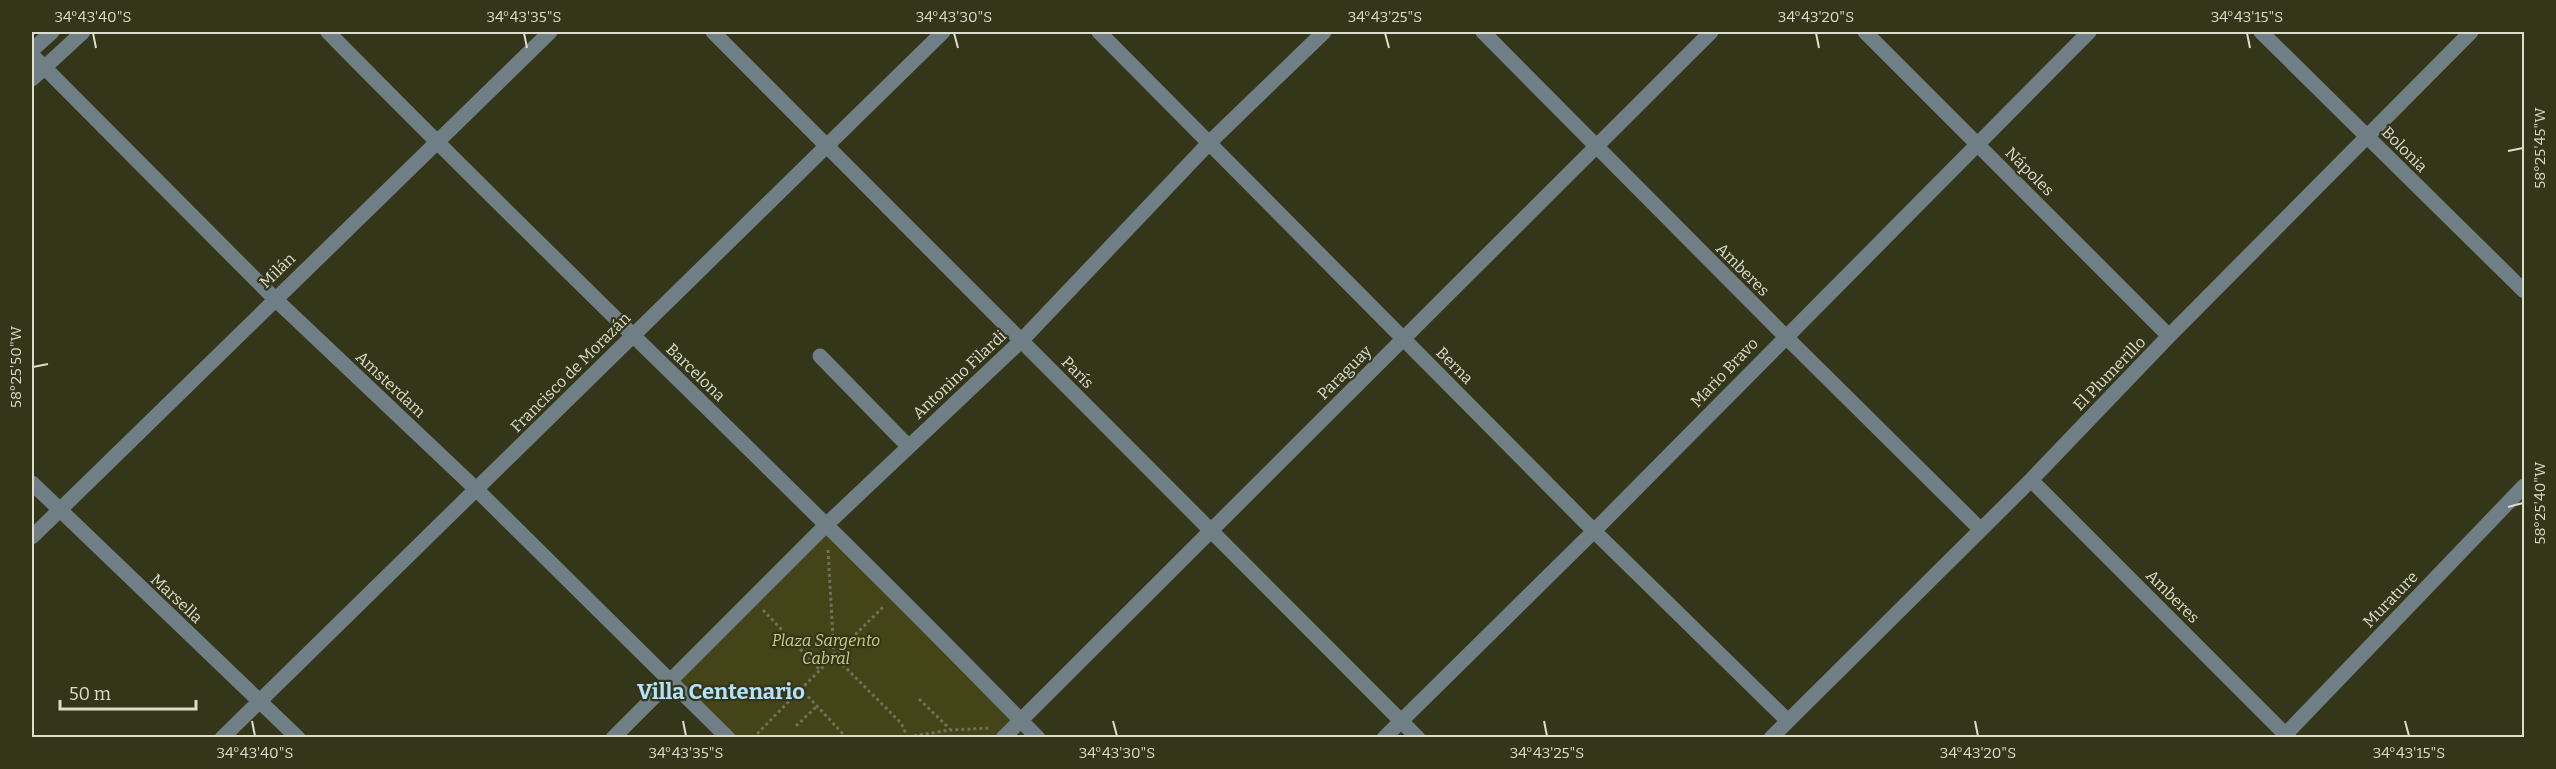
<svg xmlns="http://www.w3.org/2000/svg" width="2556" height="769" font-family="Bitter,serif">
  <rect width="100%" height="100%" fill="#34361a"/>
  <path fill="#434417" d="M826,525L1021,720L1003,737H728L670,680Z"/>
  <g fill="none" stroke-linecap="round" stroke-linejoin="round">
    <path stroke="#6f7159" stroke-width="3" stroke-dasharray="3 3" stroke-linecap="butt" d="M828,550L834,656
      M763,610L820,670
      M834,656L884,606
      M704,689H801
      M919,699L950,729
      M796,726L817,706
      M908,737L950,730L990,728
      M753,738L801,689
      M847,738L801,689L834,656L901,723L908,738"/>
    <path stroke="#707e86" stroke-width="15" d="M328,32C561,270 805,498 1038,738
      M713,32L1418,738
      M1099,32L1594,531L1788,721
      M1483,32L1785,336L1980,529
      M1865,32L2169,336
      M2261,32L2524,291
      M32,50L52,32
      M32,55L274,298L477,490L728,738
      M32,79L83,32
      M820,356L909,447
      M2031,480L2289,738
      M32,483L298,738
      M32,537L550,32
      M222,738L943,32
      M613,738L826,525L1022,340L1210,142L1324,32
      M1003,738L1711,32
      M1384,738L1594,531L2089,32
      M1771,738L2031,480L2169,336L2471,32
      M2282,738L2524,486"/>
  </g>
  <path fill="none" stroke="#dcddcd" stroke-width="2" d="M93,33L96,48M524,33L527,48M954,33L958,48M1385,33L1389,48M1816,33L1819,48M2247,33L2250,48M2508,151L2523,148M33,367L48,364M2508,507L2523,503M252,721L255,736M683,721L686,736M1113,721L1117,736M1544,721L1547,736M1975,721L1978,736M2405,721L2409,736"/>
  <g text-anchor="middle" stroke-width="4.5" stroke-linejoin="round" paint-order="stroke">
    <g font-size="16" fill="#dcddcd" stroke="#34361a">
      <text transform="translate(2405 149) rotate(45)" y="6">Bolonia</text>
      <text transform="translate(2030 171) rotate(45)" y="6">Nápoles</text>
      <text transform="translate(1743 269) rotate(45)" y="6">Amberes</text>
      <text transform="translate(277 270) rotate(-44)" y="6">Milán</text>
      <text transform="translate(1455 365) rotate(45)" y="6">Berna</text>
      <text transform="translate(570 372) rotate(-45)" y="6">Francisco de Morazán</text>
      <text transform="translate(696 372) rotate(44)" y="6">Barcelona</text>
      <text transform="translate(1078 372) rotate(45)" y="6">París</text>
      <text transform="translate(1344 372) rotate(-45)" y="6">Paraguay</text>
      <text transform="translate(1724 372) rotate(-46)" y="6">Mario Bravo</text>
      <text transform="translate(2109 373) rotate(-46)" y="6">El Plumerillo</text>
      <text transform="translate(959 374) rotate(-43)" y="6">Antonino Filardi</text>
      <text transform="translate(391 384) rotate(43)" y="6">Amsterdam</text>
      <text transform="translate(2173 596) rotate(45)" y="6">Amberes</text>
      <text transform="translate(177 598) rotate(43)" y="6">Marsella</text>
      <text transform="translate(2390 599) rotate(-46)" y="6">Murature</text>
    </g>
    <g font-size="16" font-style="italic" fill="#cace84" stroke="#34361a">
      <text x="826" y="646">Plaza Sargento<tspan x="826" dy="18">Cabral</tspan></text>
    </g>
    <g font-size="22" font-weight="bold" fill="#b4e2fc" stroke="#34361a">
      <text x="721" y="699">Villa Centenario</text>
    </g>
  </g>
  <rect width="2556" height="769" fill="none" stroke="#34361a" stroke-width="66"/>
  <path d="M60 700v9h136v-9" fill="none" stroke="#dcddcd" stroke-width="3"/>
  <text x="69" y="700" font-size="18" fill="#dcddcd" stroke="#34361a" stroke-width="4.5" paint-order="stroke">50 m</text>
  <rect x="33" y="33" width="2490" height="703" fill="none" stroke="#dcddcd" stroke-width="2"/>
  <g font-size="15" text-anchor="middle" fill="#dcddcd">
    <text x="93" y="22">34°43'40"S</text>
    <text x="524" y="22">34°43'35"S</text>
    <text x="954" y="22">34°43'30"S</text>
    <text x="1385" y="22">34°43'25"S</text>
    <text x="1816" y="22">34°43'20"S</text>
    <text x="2247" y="22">34°43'15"S</text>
    <text transform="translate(2540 148) rotate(-90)" y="5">58°25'45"W</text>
    <text transform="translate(16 367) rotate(-90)" y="5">58°25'50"W</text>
    <text transform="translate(2540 503) rotate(-90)" y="5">58°25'40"W</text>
    <text x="255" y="758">34°43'40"S</text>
    <text x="686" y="758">34°43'35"S</text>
    <text x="1117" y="758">34°43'30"S</text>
    <text x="1547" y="758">34°43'25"S</text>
    <text x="1978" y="758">34°43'20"S</text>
    <text x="2409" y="758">34°43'15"S</text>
  </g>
</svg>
